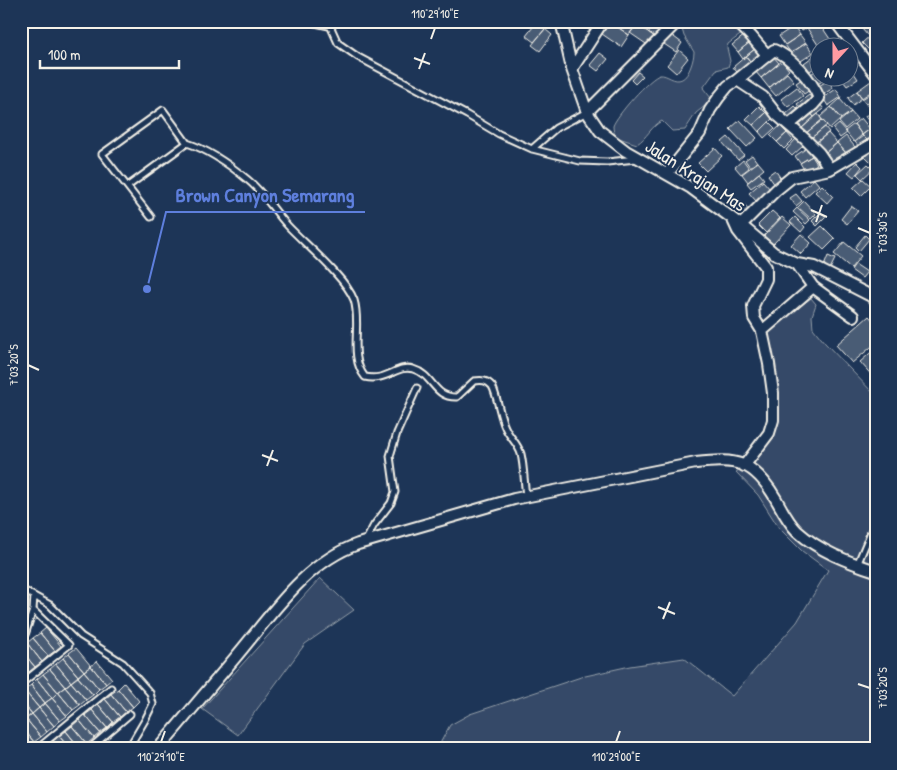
<svg xmlns="http://www.w3.org/2000/svg" width="897" height="770" font-family="'Patrick Hand',sans-serif">
  <rect width="100%" height="100%" fill="#1d3557"/>
  <filter id="ink" filterUnits="userSpaceOnUse"><feTurbulence type="fractalNoise" baseFrequency=".02" numOctaves="2"/><feDisplacementMap in="SourceGraphic" scale="10" xChannelSelector="R" yChannelSelector="G"/><feConvolveMatrix kernelMatrix="1 2 1 2 8 2 1 2 1" color-interpolation-filters="sRGB"/></filter>
  <g filter="url(#ink)">
    <path fill="#354a67" stroke="#949ea8" d="M692,21C701,21 704,27 712,26L716,21H746L748,26L743,33L728,44L727,48L730,61L728,67L716,70L703,88L711,98L710,102L696,113L685,130L672,131L662,121C651,126 647,138 637,144L616,137C614,133 613,130 613,126C616,116 650,77 660,75C667,74 674,83 682,79C689,76 694,59 694,52L684,36L682,29Z
      M811,298L816,304L812,316L813,328L825,343L876,396V749H437L450,725L470,714L581,677L630,666L684,658L732,696L797,622L828,570L802,551L779,528L758,495L736,472L760,456L767,445L777,419L768,339L770,330Z
      M320,578L354,610L305,644L238,735L202,709Z"/>
    <path fill="#485b74" stroke="#f4f1e8" d="M618,21H633L637,24L629,35L615,25Z
      M639,21H656L663,26L655,37L637,24Z
      M818,21L836,48H820L807,28L802,31L796,22Z
      M610,22L629,35L621,47L602,34Z
      M536,23L545,29L534,42L526,36Z
      M637,24L655,37L649,46L630,33Z
      M868,24L874,31L868,36L862,29Z
      M794,26L800,35L785,45L779,36Z
      M545,29L552,35L540,51L532,45Z
      M874,32L876,33V53L874,55L862,43Z
      M670,34L682,43L676,52L664,44Z
      M745,35L751,41L738,52L732,45Z
      M800,35L806,43L791,53L785,45Z
      M751,41L756,48L743,59L738,52Z
      M806,43L813,53L798,63L791,53Z
      M757,47L765,56L753,65L746,56Z
      M679,50L688,58L676,73L667,65Z
      M600,53L608,59L598,71L590,65Z
      M815,55L820,64L810,71L804,63Z
      M746,56L753,65L740,76L733,67Z
      M773,56L779,63L761,78L755,71Z
      M782,61L789,70L769,88L761,78Z
      M850,67L858,79L847,86L841,78H850Z
      M819,68L820,78H826L814,87L807,77Z
      M638,72L643,76L635,84L631,80Z
      M787,73L794,81L776,96L769,88Z
      M805,77L813,88L804,94L796,83Z
      M828,80L833,88L821,96L816,88Z
      M871,81L876,88L862,98L857,91Z
      M797,87L803,96L788,107L781,99Z
      M836,89L841,97L828,106L823,98Z
      M876,90V97L866,104L862,99Z
      M857,91L862,98L853,105L848,98Z
      M809,95L815,102L803,112L797,104Z
      M876,97V109L871,112L866,104Z
      M840,99L851,112L841,119L831,107Z
      M818,102L824,109L814,117L808,110Z
      M759,106L766,113L753,125L746,119Z
      M795,106L802,113L792,122L785,115Z
      M831,107L841,119L830,129L820,117Z
      M808,110L814,117L802,128L796,121Z
      M768,111L774,117L759,132L753,125Z
      M851,112L857,119L845,129L839,122Z
      M871,112L876,121L870,124L865,116Z
      M818,114L822,120L805,134L801,129Z
      M861,118L870,129L862,135L854,124Z
      M740,120L757,138L747,147L730,129Z
      M822,120L827,125L810,139L805,134Z
      M769,122L775,128L764,138L759,132Z
      M839,124L847,133L840,138L833,129Z
      M854,124L862,135L854,142L845,131Z
      M780,126L787,133L777,142L770,135Z
      M825,127L829,132L814,144L810,139Z
      M870,129L876,136L869,142L862,135Z
      M787,133L793,140L784,149L777,142Z
      M828,133L837,143L824,154L815,144Z
      M846,136L855,147L847,154L837,143Z
      M863,136L868,141L860,148L855,142Z
      M728,137L744,155L738,160L722,142Z
      M796,139L803,146L792,156L786,150Z
      M837,143L847,154L834,165L825,153Z
      M715,148L722,156L706,171L698,163Z
      M807,148L812,156L800,163L795,156Z
      M873,149L876,152V159L872,163L866,157Z
      M752,155L757,162L750,167L745,160Z
      M812,156L817,164L805,171L800,163Z
      M743,160L749,168L741,174L735,167Z
      M758,162L764,169L748,182L742,174Z
      M857,162L862,167L854,177L848,172Z
      M868,164L873,169L862,179L857,174Z
      M775,170L782,180L775,185L768,175Z
      M759,173L764,179L751,188L747,183Z
      M814,179L819,185L805,197L800,191Z
      M863,179L871,186L861,196L853,188Z
      M763,181L770,189L756,201L749,193Z
      M822,185L833,196L827,203L815,192Z
      M796,194L802,201L796,206L790,198Z
      M737,198L749,209L741,218L729,207Z
      M804,201L816,214L811,219L798,207Z
      M851,206L858,211L847,224L841,219Z
      M797,208L810,220L806,224L793,212Z
      M772,211L780,218L766,233L758,225Z
      M821,212L826,217L817,226L812,221Z
      M782,217L791,225L773,244L764,236Z
      M795,217L805,227L801,232L790,222Z
      M822,226L835,239L824,250L810,237Z
      M801,234L811,243L801,254L791,245Z
      M865,235L869,239L859,251L855,247Z
      M844,242L861,256L851,268L834,254Z
      M828,256L835,259L830,269L824,266Z
      M855,264L867,272L862,278L851,270Z
      M869,316L876,324V343L852,363L836,345Z
      M876,348V380L860,362Z
      M46,628L61,646L55,651L40,633Z
      M40,633L55,651L48,656L33,638Z
      M33,638L48,656L42,662L27,643Z
      M27,643L42,662L35,667L21,650Z
      M76,648L91,666L84,671L69,653Z
      M21,650L35,667L29,672L21,663Z
      M69,653L84,671L78,676L63,658Z
      M63,658L78,676L71,682L56,664Z
      M97,661L112,679L106,684L91,666Z
      M56,664L71,682L65,687L50,669Z
      M91,666L106,684L99,689L84,671Z
      M50,669L65,687L58,692L43,674Z
      M84,671L99,689L93,695L78,677Z
      M43,674L58,692L52,698L37,679Z
      M78,677L93,695L86,700L71,682Z
      M37,679L52,698L45,703L31,685Z
      M71,682L86,700L80,705L65,687Z
      M124,683L139,701L133,707L118,689Z
      M31,685L45,703L39,708L24,690Z
      M65,687L80,705L73,710L58,692Z
      M118,689L133,707L126,712L111,694Z
      M24,690L39,708L32,714L21,700V692Z
      M58,692L73,710L67,716L52,698Z
      M111,694L126,712L120,717L105,699Z
      M52,698L67,716L60,721L45,703Z
      M105,699L120,717L113,722L98,704Z
      M21,700L32,714L26,719L21,713Z
      M45,703L60,721L54,726L39,708Z
      M98,704L113,722L107,728L92,710Z
      M39,708L54,726L47,732L32,714Z
      M92,710L107,728L100,733L85,715Z
      M32,714L47,732L41,737L26,719Z
      M85,715L100,733L94,738L79,720Z
      M26,719L41,737L34,742L21,726V723Z
      M79,720L94,738L87,744L72,726Z
      M21,726L34,742L28,747L21,739Z
      M72,726L87,744L81,749L66,731Z
      M66,731L80,749H70L59,736Z
      M59,736L70,749H59L53,741Z"/>
    <g fill="none" stroke-linecap="round" stroke-linejoin="round">
      <defs>
        <path id="lane" d="M306,21L329,26
          M328,21L338,43L358,57L467,115L499,134L532,149L580,161L607,162L636,159
          M532,149L556,128L587,112
          M128,186L187,143C209,150 230,165 248,180C264,193 274,211 288,226C305,244 346,278 354,300C362,325 348,356 365,377C386,382 398,364 413,369C434,375 433,398 457,397L474,381C482,380 487,380 492,386C497,394 500,417 505,427C509,437 518,443 521,454C524,467 524,482 526,496
          M151,217L102,154L163,110L187,143
          M365,542L374,525L391,503L395,492L390,456L397,433L417,388
          M857,565L876,520
          M21,589L50,605L81,636L123,663L150,693L153,704L145,720L128,749
          M21,642L24,638L33,610
          M21,684L69,645L33,610L34,596
          M37,749L111,688
          M89,749L130,714"/>
        <path id="street" d="M561,21L572,69L587,112L600,131L626,151L691,188L741,225L774,253L797,264L814,267L871,296L876,301
          M736,21L751,36L767,55
          M835,21L876,75
          M572,69L603,21
          M737,80L774,50C791,56 812,81 819,98L813,105L789,125
          M587,112L678,21
          M667,174L700,133L710,110L719,97L728,86L737,80L763,97L777,115L805,139L819,153L830,169
          M733,220L738,231L766,267V279L753,306L754,318L762,331L769,364L773,393V420L769,433L744,466
          M741,225L776,190L792,177L830,169L876,142
          M797,264L813,287L853,316
          M762,331L813,287
          M158,749C183,719 209,689 234,659C270,617 304,563 358,544L514,499L696,463C737,458 754,461 776,499C782,510 788,522 797,531C819,551 848,562 876,571"/>
      </defs>
      <use href="#lane" stroke="#f4f1e8" stroke-width="9"/>
      <use href="#street" stroke="#f4f1e8" stroke-width="14"/>
      <use href="#lane" stroke="#1d3557" stroke-width="5"/>
      <use href="#street" stroke="#1d3557" stroke-width="10"/>
    </g>
  </g>
  <path fill="none" stroke="#f4f1e8" stroke-width="2" d="M431,39L435,28M414,58L430,64M419,69L425,53M811,210L827,217M816,222L822,205M858,228L870,233M28,365L39,370M262,455L278,461M267,466L273,450M658,607L675,614M663,619L670,602M858,684L870,688M161,742L165,731M616,742L620,731"/>
  <g text-anchor="middle" stroke-width="4" stroke-linejoin="round" paint-order="stroke">
    <g font-size="19" fill="#f4f1e8" stroke="#1d3557">
      <text transform="translate(696 175) rotate(33)" y="7">Jalan Krajan Mas</text>
    </g>
  </g>
  <path fill="none" stroke="#5e7fdd" stroke-width="2" d="M147 289L166 212H365"/>
  <circle fill="#5e7fdd" stroke="#1d3557" stroke-width="2" cx="147" cy="289" r="5"/>
  <g font-size="20" text-anchor="middle" font-weight="bold" fill="#5e7fdd" stroke="#1d3557" stroke-width="4" stroke-linejoin="round" paint-order="stroke">
    <text x="265" y="202">Brown Canyon Semarang</text>
  </g>
  <rect width="897" height="770" fill="none" stroke="#1d3557" stroke-width="55"/>
  <g transform="translate(834 62) rotate(201)"><circle r="24" fill="#1d3557" stroke="#738091"/>
  <path d="M0-4L9 19L0 12L-9 19Z" fill="#ff9aa2"/>
  <text y="-8" font-size="14" font-weight="bold" text-anchor="middle" fill="#f4f1e8">N</text>
  </g>
  <path d="M40 60v8h139v-8" fill="none" stroke="#f4f1e8" stroke-width="2.5"/>
  <text x="48" y="60" font-size="15" fill="#f4f1e8" stroke="#1d3557" stroke-width="4" paint-order="stroke">100 m</text>
  <rect x="28" y="28" width="842" height="714" fill="none" stroke="#f4f1e8" stroke-width="2"/>
  <g font-size="12" text-anchor="middle" fill="#f4f1e8">
    <text x="435" y="18">110°29'10"E</text>
    <text transform="translate(883 233) rotate(-90)" y="4">7°03'30"S</text>
    <text transform="translate(14 365) rotate(-90)" y="4">7°03'20"S</text>
    <text transform="translate(883 688) rotate(-90)" y="4">7°03'20"S</text>
    <text x="161" y="761">110°29'10"E</text>
    <text x="616" y="761">110°29'00"E</text>
  </g>
</svg>
